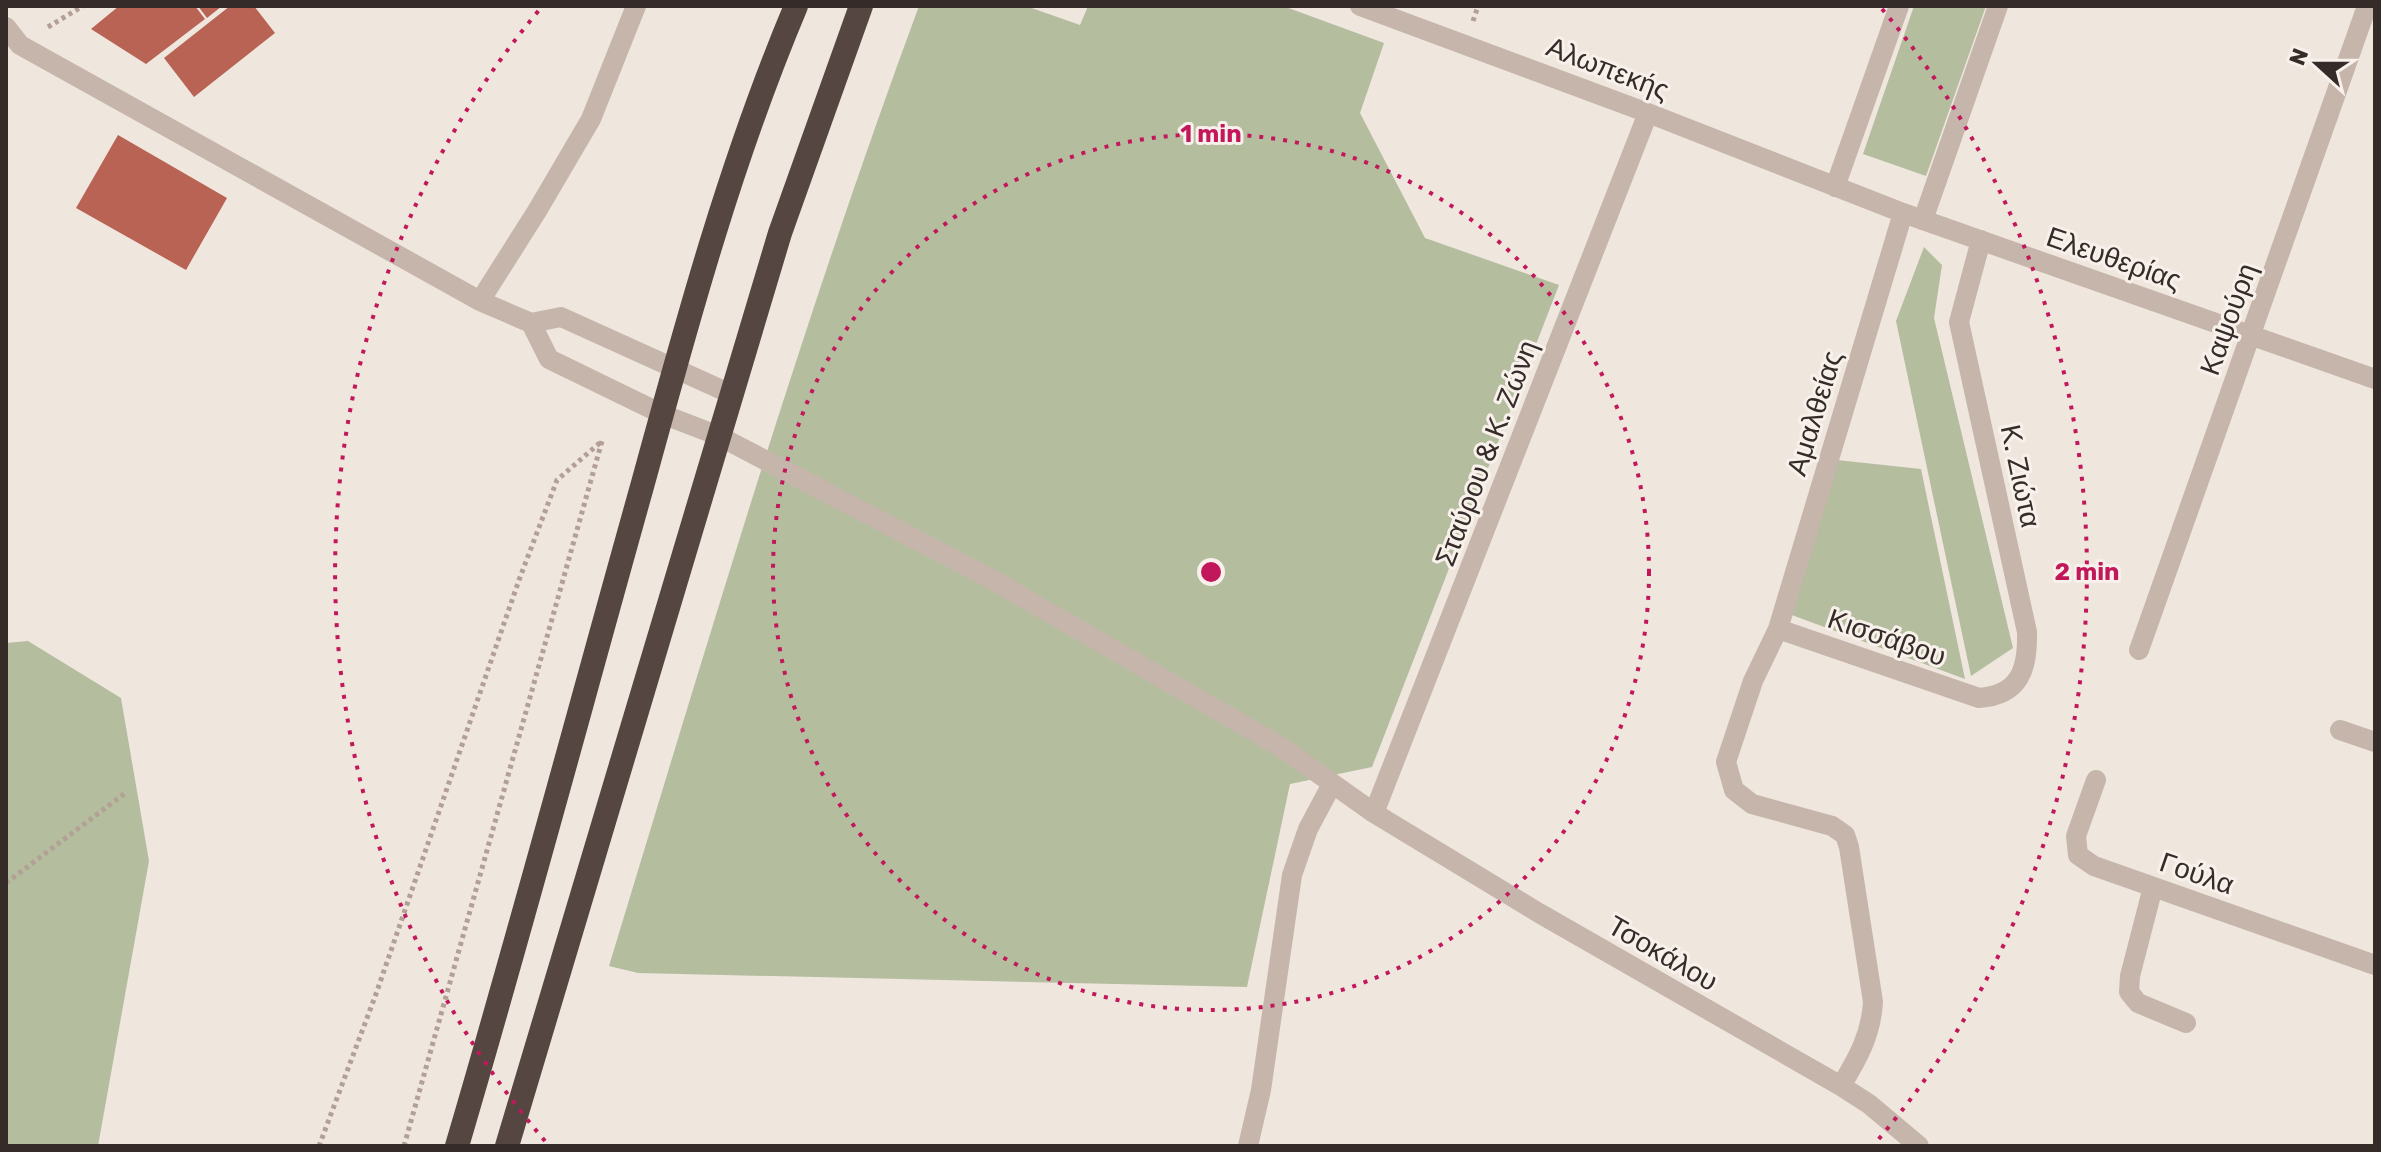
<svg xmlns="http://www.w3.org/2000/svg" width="2381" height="1152" font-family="Rubik,sans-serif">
  <rect width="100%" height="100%" fill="#efe6de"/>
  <path fill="#b5bd9f" d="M919,6H1026L1080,25L1088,6H1283L1384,43L1360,113L1425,238L1559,285L1372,767L1290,784L1247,987L638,973L609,966C707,644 802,322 919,6Z
    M1914,6H1986L1926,176L1863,154Z
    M1924,247L1942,265L1934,318L2013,648L1971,676L1896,321Z
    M1837,460L1921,469L1965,679L1789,614Z
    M28,641L121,698L149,861L98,1146H6V643Z"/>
  <path fill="#b86353" d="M119,6H195L205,19L146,64L91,29Z
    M198,6H222L207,18Z
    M230,6H254L275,33L194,97L164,58Z
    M118,135L227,198L186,270L76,208Z"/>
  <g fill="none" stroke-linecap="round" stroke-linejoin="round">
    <path stroke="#b29f95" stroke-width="5" stroke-dasharray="4 4" stroke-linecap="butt" d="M1473,21L1478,6
      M48,27L83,6
      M6,883L124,794
      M319,1146L376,994L519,580L557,480L602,441
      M404,1146L602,441"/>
    <path stroke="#c6b5ab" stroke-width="20" d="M1923,220L1998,6"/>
    <path stroke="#c6b5ab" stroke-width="20" d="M1360,6L1648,113L1903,213L2375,379
      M6,27L20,45L480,301L531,323L561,317L731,394
      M1835,187L1899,6
      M480,301L537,211L591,119L636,6
      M531,323L549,359L662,414L719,436L995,581L1281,747L1374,813L1539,913L1841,1086L1869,1104L1919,1146
      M1778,629L1979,698C2020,695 2028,669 2027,632L1959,322L1981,240
      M2139,650L2367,6
      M2340,730L2375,742
      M2096,780L2076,836L2078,855L2094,866L2375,965
      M1374,813L1648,113
      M2153,887L2130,976L2129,992L2138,1003L2186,1023
      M1841,1086C1858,1058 1871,1035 1873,1002L1849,847L1845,835L1832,826L1752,804L1734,790L1726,762L1753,681L1778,629L1903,213
      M1248,1146L1261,1090L1292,875L1308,829L1332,784"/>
    <path stroke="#554641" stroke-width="24" d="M457,1146C522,926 581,704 643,483C687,322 731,160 796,6
      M507,1146L780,233L861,6"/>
  </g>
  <g fill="none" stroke="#c2185b" stroke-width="4" stroke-dasharray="4 8">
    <circle cx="1211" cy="572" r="438"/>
    <path d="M545 1141A876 876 0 0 1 540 9M1882 9A876 876 0 0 1 1877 1141"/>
  </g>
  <g text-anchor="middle" stroke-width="6" stroke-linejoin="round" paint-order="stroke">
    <g font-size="28" fill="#352c29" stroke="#f8f0ea">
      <text transform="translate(1608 68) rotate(21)" y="10">Αλωπεκής</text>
      <text transform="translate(2114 258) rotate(19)" y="10">Ελευθερίας</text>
      <text transform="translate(2228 319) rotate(-70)" y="10">Καψούρη</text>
      <text transform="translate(1814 413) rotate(-73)" y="10">Αμαλθείας</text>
      <text transform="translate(1486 453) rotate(-69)" y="10">Σταύρου &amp; Κ. Ζώνη</text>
      <text transform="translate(2021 476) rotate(78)" y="10">Κ. Ζιώτα</text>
      <text transform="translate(1887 637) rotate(19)" y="10">Κισσάβου</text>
      <text transform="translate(2197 873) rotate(19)" y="10">Γούλα</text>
      <text transform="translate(1663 953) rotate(30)" y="10">Τσοκάλου</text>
    </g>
  </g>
  <circle cx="1211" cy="572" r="12" fill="#c2185b" stroke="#f8f0ea" stroke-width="4"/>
  <g font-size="24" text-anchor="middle" font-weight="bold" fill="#c2185b" stroke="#f8f0ea" stroke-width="6" stroke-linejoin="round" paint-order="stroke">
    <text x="1211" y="142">1 min</text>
    <text x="2087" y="580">2 min</text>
  </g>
  <rect width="2381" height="1152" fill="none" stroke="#352c29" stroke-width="16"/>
  <g transform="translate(2317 64) rotate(291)" stroke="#f8f0ea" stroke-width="6" paint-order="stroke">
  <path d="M0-6L14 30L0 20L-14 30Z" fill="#352c29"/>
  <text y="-12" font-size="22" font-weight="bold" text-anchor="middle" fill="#352c29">N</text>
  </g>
</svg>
